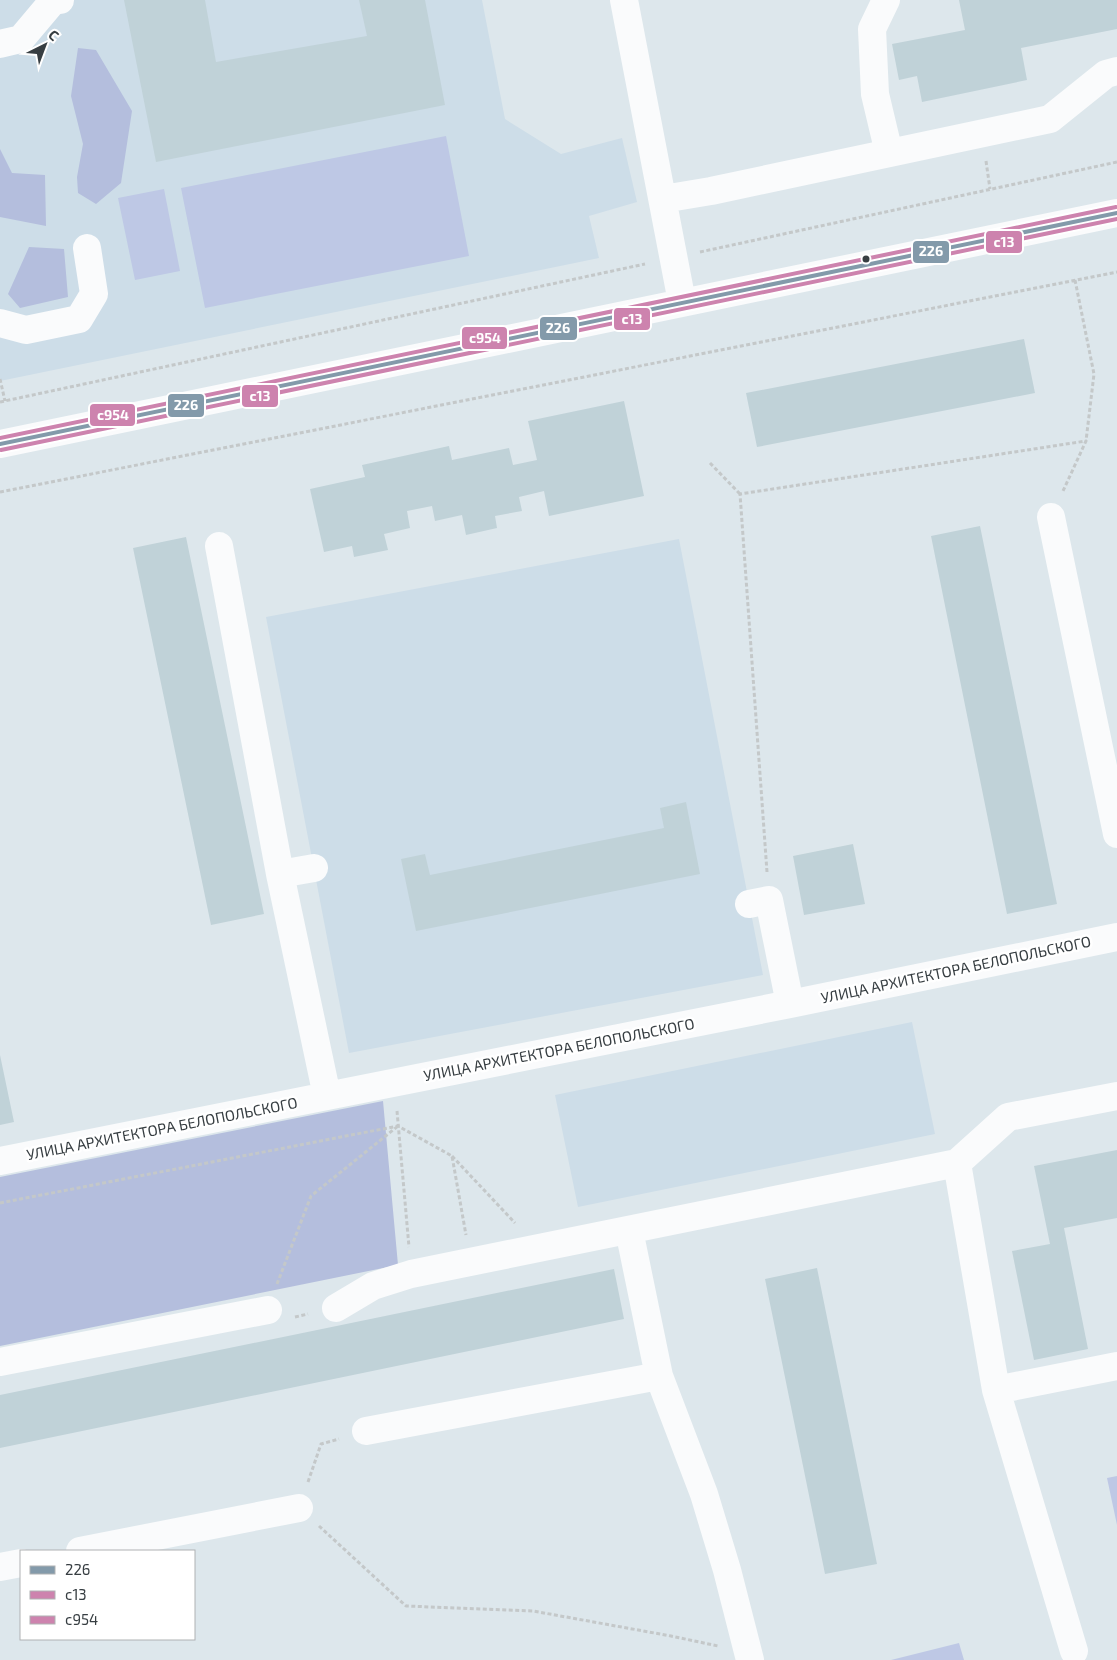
<svg xmlns="http://www.w3.org/2000/svg" width="1117" height="1660" font-family="'Exo 2',sans-serif">
  <rect width="100%" height="100%" fill="#dde7ec"/>
  <path fill="#cddde8" d="M0,0H482L505,119L561,154L622,138L637,202L589,216L599,258L0,381Z
    M679,539L763,975L349,1053L266,617Z
    M912,1022L935,1134L578,1207L555,1095Z"/>
  <path fill="#bec8e5" d="M446,136L469,256L205,308L181,188Z
    M164,189L180,271L135,280L118,198Z
    M1117,1476V1525L1107,1478Z
    M959,1643L964,1660H891Z"/>
  <path fill="#b4bedd" d="M78,48L96,50L132,111L121,183L96,204L78,193L77,177L83,144L71,96Z
    M0,149L12,173L45,175L46,226L0,217Z
    M29,247L64,249L68,297L20,308L8,294Z
    M383,1101L398,1265L0,1346V1177Z"/>
  <path fill="#c0d2d8" d="M124,0H205L216,62L367,36L359,0H425L445,105L156,162Z
    M959,0H1117V29L1021,48L1027,80L922,102L917,76L899,80L892,44L965,30Z
    M1024,339L1035,393L757,447L746,393Z
    M624,401L644,496L549,516L544,491L519,497L522,511L495,516L497,528L466,535L462,515L435,521L432,506L407,511L410,528L384,534L388,550L354,557L352,546L324,552L310,489L365,477L362,465L449,446L452,460L509,448L513,465L537,460L528,421Z
    M980,526L1057,904L1007,914L931,536Z
    M186,537L264,914L211,925L133,548Z
    M686,802L700,874L416,931L401,859L425,854L430,875L664,828L660,808Z
    M853,844L865,904L804,915L793,856Z
    M0,1055L14,1122L0,1125Z
    M1117,1150V1218L1064,1228L1088,1349L1034,1360L1012,1251L1050,1244L1034,1166Z
    M817,1268L877,1564L825,1574L765,1279Z
    M614,1269L624,1319L0,1448V1395Z"/>
  <g fill="none" stroke-linecap="round" stroke-linejoin="round">
    <path stroke="#c4c8c9" stroke-width="3" stroke-dasharray="4 2.5" stroke-linecap="butt" d="M986,161L990,189
      M700,252L1117,162
      M1075,280L1094,374L1086,441
      M0,379L5,401
      M0,402L645,264
      M710,463L740,494
      M0,492L1117,272
      M767,872L740,494L1086,441L1063,491
      M397,1111L409,1247
      M452,1156L515,1223
      M0,1203L398,1126L452,1156L466,1235
      M277,1284L311,1196L398,1126
      M295,1317L308,1314
      M308,1482L321,1444L339,1439
      M319,1526L406,1606L533,1611L671,1636L718,1646"/>
    <path stroke="#fafbfc" stroke-width="28" d="M624,0L682,302
      M886,0L872,29L875,94L889,153
      M0,44L21,39L53,1L60,0
      M663,199L711,191L1050,119L1106,74L1117,71
      M0,323L26,330L79,319L94,294L87,248
      M0,444L1117,213
      M1051,517L1117,834
      M219,546L280,874L327,1096
      M280,874L314,868
      M749,904L769,900L790,1004
      M0,1161L790,1004L1117,937
      M629,1230L659,1376L704,1494L727,1570L750,1660
      M336,1308L373,1286L411,1274L957,1163
      M0,1362L268,1310
      M996,1390L1117,1366
      M366,1431L659,1376
      M80,1551L299,1508
      M0,1567L21,1563
      M1074,1651L996,1390L957,1163L1008,1117L1117,1096"/>
    <defs>
      <path id="bus-1" d="M0,444L1117,213"/>
      <path id="bus-2" d="M1,450L1117,219"/>
      <path id="bus-3" d="M0,438L1116,207"/>
    </defs>
    <use href="#bus-1" stroke="#fff" stroke-width="8"/>
    <use href="#bus-2" stroke="#fff" stroke-width="8"/>
    <use href="#bus-3" stroke="#fff" stroke-width="8"/>
    <use href="#bus-1" stroke="#839aaa" stroke-width="4"/>
    <use href="#bus-2" stroke="#cd83ae" stroke-width="4"/>
    <use href="#bus-3" stroke="#cd83ae" stroke-width="4"/>
  </g>
  <circle fill="#373e42" stroke="#fff" stroke-width="2" cx="866" cy="259" r="4.5"/>
  <g text-anchor="middle" stroke-width="5" stroke-linejoin="round" paint-order="stroke">
    <g font-size="15" fill="#373e42" stroke="#fff">
      <text transform="translate(956 970) rotate(-12)" y="5">УЛИЦА АРХИТЕКТОРА БЕЛОПОЛЬСКОГО</text>
      <text transform="translate(559 1050) rotate(-11)" y="5">УЛИЦА АРХИТЕКТОРА БЕЛОПОЛЬСКОГО</text>
      <text transform="translate(162 1129) rotate(-11)" y="5">УЛИЦА АРХИТЕКТОРА БЕЛОПОЛЬСКОГО</text>
    </g>
  </g>
  <g stroke="#fff" stroke-width="2">
    <rect x="985" y="230" width="38" height="24" rx="5" fill="#cd83ae"/>
    <rect x="912" y="240" width="38" height="24" rx="5" fill="#839aaa"/>
    <rect x="613" y="307" width="38" height="24" rx="5" fill="#cd83ae"/>
    <rect x="539" y="316" width="39" height="25" rx="5" fill="#839aaa"/>
    <rect x="461" y="326" width="47" height="24" rx="5" fill="#cd83ae"/>
    <rect x="241" y="384" width="38" height="24" rx="5" fill="#cd83ae"/>
    <rect x="167" y="393" width="38" height="25" rx="5" fill="#839aaa"/>
    <rect x="89" y="403" width="47" height="24" rx="5" fill="#cd83ae"/>
  </g>
  <g font-size="14" text-anchor="middle" font-weight="bold" fill="#fff">
    <text x="1004" y="247">с13</text>
    <text x="931" y="256">226</text>
    <text x="632" y="324">с13</text>
    <text x="558" y="333">226</text>
    <text x="485" y="343">с954</text>
    <text x="260" y="401">с13</text>
    <text x="186" y="410">226</text>
    <text x="113" y="420">с954</text>
  </g>
  <rect x="20" y="1550" width="175" height="90" fill="#ffffff" stroke="#afb2b3"/>
  <rect x="30" y="1566" width="25" height="8" fill="#839aaa" stroke="#afb2b3"/>
  <text x="65" y="1575" font-size="15" fill="#373e42">226</text>
  <rect x="30" y="1591" width="25" height="8" fill="#cd83ae" stroke="#afb2b3"/>
  <text x="65" y="1600" font-size="15" fill="#373e42">с13</text>
  <rect x="30" y="1616" width="25" height="8" fill="#cd83ae" stroke="#afb2b3"/>
  <text x="65" y="1625" font-size="15" fill="#373e42">с954</text>
  <g transform="translate(45 45) rotate(42)" stroke="#ffffff" stroke-width="4" paint-order="stroke">
  <path d="M0-4L9 19L0 12L-9 19Z" fill="#373e42"/>
  <text y="-8" font-size="14" font-weight="bold" text-anchor="middle" fill="#373e42">С</text>
  </g>
</svg>
